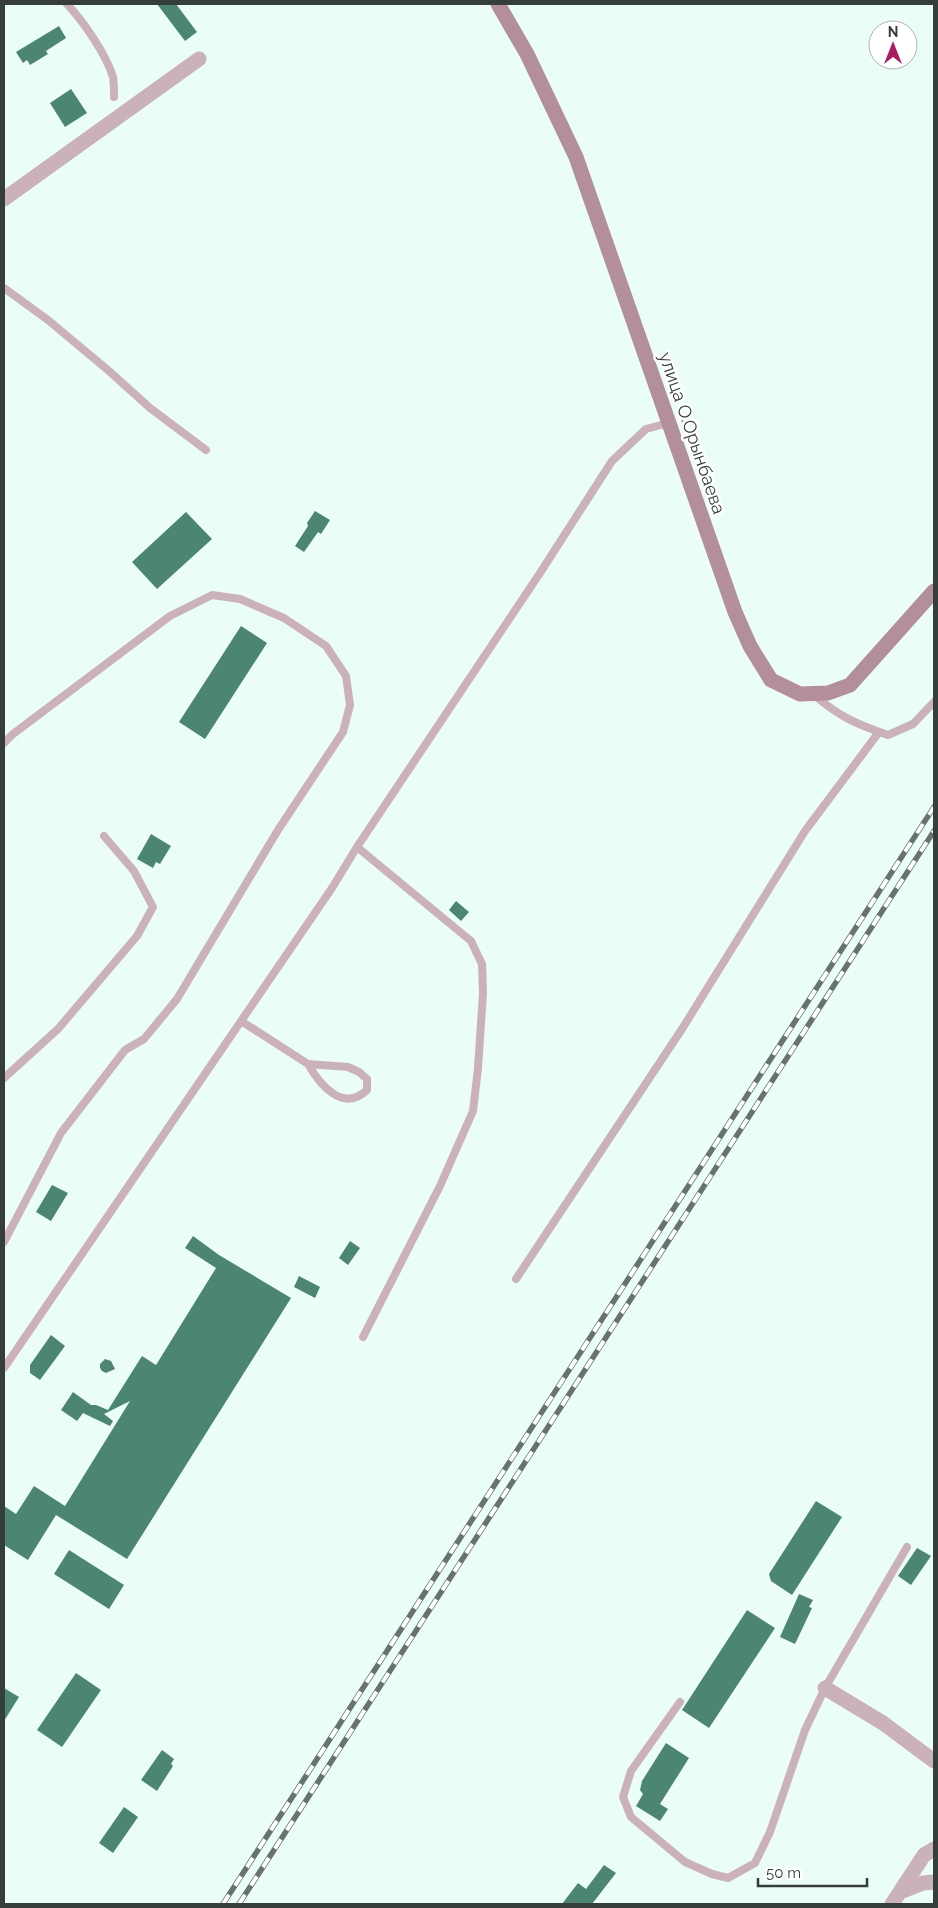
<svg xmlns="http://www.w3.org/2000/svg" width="938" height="1908" font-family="Raleway,sans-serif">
  <rect width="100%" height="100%" fill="#ebfef6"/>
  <path fill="#4c8571" d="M157,4H176L197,32L185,41Z
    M59,26L66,38L46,51L48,54L30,65L27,60L23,63L16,52Z
    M71,89L87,113L65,127L50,103Z
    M315,511L330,520L321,534L318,532L304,552L295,546L308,526L307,523Z
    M186,512L212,539L157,589L132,562Z
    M241,626L267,643L205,739L179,722Z
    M151,834L171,846L160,864L156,862L153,868L137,859Z
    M456,901L469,912L461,921L449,910Z
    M52,1185L68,1193L51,1221L36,1212Z
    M193,1236L219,1255L291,1298L127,1559L56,1515L28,1560L4,1545V1506L16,1514L34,1486L65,1506L130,1401L104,1414L113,1421L110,1426L83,1413L77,1421L61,1410L73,1392L91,1405H96L108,1410L142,1356L156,1365L216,1268L185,1248Z
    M350,1241L360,1248L348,1265L339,1258Z
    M299,1276L320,1287L315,1298L294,1287Z
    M51,1335L65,1346L40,1380L30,1373V1365Z
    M105,1359L111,1361L115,1369L106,1373L102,1371L100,1368V1364Z
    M816,1501L842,1517L792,1595L771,1581L769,1574Z
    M917,1548L931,1556L911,1585L898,1576Z
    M69,1550L124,1585L109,1609L54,1574Z
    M799,1594L813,1600L809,1607L812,1608L795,1644L780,1637Z
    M747,1610L775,1628L709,1728L682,1710Z
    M76,1673L101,1690L62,1747L37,1730Z
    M4,1688L19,1697L4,1721Z
    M666,1743L689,1758L660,1804L668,1809L660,1821L636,1806L643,1794L640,1790L642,1781Z
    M162,1750L174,1759L171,1764L173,1766L157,1791L141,1780Z
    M124,1807L138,1817L113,1853L99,1843Z
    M604,1865L616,1873L592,1904H562L578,1883L586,1889Z"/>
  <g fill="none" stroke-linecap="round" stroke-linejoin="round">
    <path stroke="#cbb1b9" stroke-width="8" d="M67,4C83,21 106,54 113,77C114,83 114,91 114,97
      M4,288L48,320L109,371L150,408L206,450
      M814,695C840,717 856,724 888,735L913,724L934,702
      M4,743L13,734L170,616L212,595L240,599L284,618L326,646L346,676L350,705L343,732L278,830L177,999L144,1039L125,1050L61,1133L4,1242
      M357,847L471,941L482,964L483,993L478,1068L473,1111L440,1186L363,1337
      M241,1021L308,1064L348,1067L359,1072L367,1079V1090C343,1113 320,1085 308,1064
      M4,1078L58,1029L137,936L153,907L134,871L104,836
      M516,1279L682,1029L805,831L879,732
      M4,1368L332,888L357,847L540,573L612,461L646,429L668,423
      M680,1702L631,1771L623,1797L631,1817L685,1862L712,1874L728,1878L755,1863L770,1832L805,1730L825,1688L907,1547"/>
    <path stroke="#cbb1b9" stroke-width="15" d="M4,199L199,59
      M825,1688L883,1723L934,1761
      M900,1892L923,1883L934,1882
      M892,1904L924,1855L934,1849"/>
    <path stroke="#b38f9a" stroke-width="15" d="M498,4L527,54L576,157L735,612L750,646L771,680L800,694L828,693L850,685L934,591"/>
    <defs>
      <path id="rail" d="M223,1904L934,807
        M239,1904L934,831"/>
    </defs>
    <use href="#rail" stroke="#68736f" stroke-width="5.5"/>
    <use href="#rail" stroke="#fff" stroke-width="4" stroke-dasharray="11" stroke-linecap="butt"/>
  </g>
  <g text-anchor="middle" stroke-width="5" stroke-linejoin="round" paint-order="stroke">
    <g font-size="18" fill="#363e3b" stroke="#fff">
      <text transform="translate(692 433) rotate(71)" y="6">улица О.Орынбаева</text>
    </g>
  </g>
  <rect width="938" height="1908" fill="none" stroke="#363e3b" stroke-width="10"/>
  <g transform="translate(893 45)"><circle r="24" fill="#ffffff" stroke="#afb2b1"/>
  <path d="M0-4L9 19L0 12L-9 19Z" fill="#a91e62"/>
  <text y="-8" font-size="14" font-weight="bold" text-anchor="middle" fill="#363e3b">N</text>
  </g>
  <path d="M758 1878v8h109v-8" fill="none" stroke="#363e3b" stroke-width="2.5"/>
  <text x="766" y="1878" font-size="15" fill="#363e3b" stroke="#ffffff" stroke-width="4" paint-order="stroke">50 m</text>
</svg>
